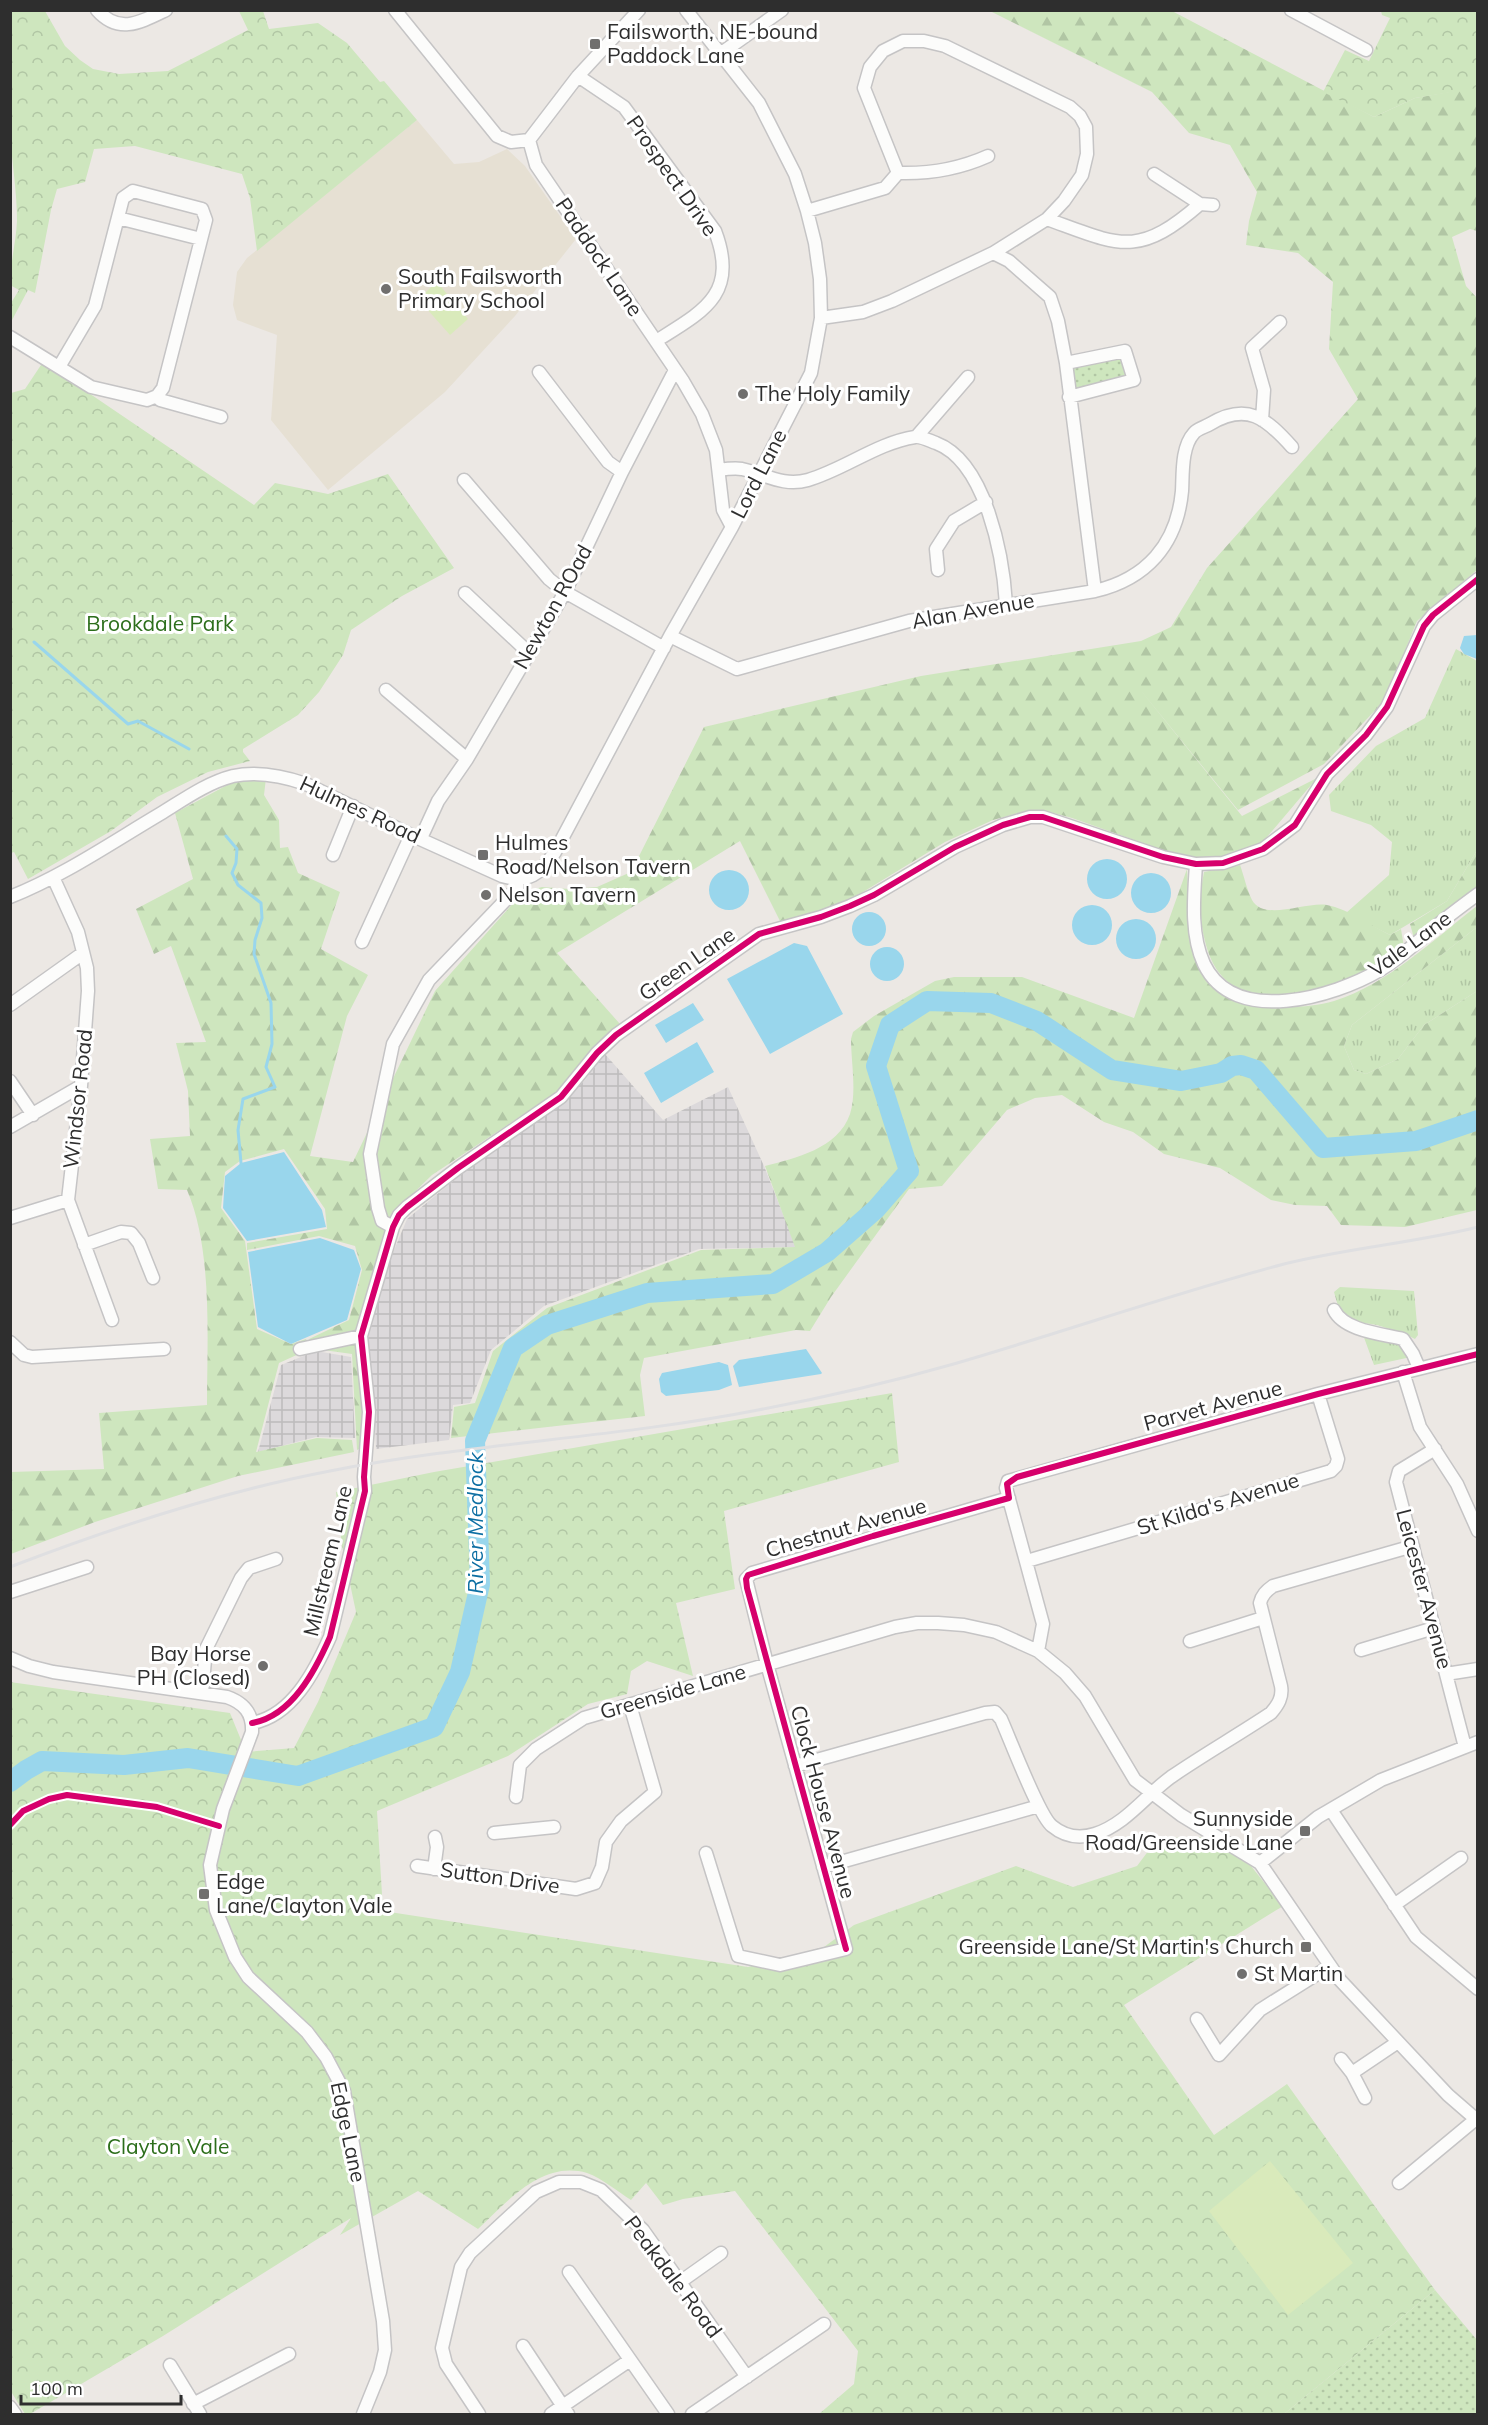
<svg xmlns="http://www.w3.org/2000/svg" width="1488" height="2425" font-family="Mulish,sans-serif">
  <defs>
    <pattern id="industrial-grid" width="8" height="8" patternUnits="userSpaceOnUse" patternTransform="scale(1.5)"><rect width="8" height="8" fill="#dcd9db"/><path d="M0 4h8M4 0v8" fill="none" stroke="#bdbbbc"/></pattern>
    <pattern id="grass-tufts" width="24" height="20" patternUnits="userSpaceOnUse" patternTransform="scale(1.5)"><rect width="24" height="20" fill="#cee6be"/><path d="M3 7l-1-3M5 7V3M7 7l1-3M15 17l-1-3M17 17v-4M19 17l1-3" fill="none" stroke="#b1c6a4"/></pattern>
    <pattern id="forest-firs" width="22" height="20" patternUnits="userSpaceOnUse" patternTransform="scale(1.5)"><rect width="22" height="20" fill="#cee6be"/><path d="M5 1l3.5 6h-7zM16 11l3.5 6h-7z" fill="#b1c6a4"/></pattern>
    <pattern id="park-crowns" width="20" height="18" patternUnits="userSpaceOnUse" patternTransform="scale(1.5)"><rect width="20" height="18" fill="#cee6be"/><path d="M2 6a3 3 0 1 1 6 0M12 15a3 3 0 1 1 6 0" fill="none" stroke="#b1c6a4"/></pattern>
    <pattern id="garden-dots" width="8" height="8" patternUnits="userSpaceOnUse" patternTransform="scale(1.5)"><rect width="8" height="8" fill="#cee6be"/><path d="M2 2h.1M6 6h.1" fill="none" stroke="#b1c6a4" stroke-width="1.8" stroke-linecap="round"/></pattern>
  </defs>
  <rect width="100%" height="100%" fill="#ece8e4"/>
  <path fill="url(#industrial-grid)" d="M605,1054L663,1120L728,1087L764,1166L796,1247L699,1249L544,1306L491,1350L470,1403L453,1405L449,1440L376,1449L374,1395L367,1343L382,1279L407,1219L481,1158L553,1110L585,1080Z
    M316,1351L351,1357L355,1438L316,1437L258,1452L281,1365Z"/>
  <path fill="#e6e0d3" d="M417,120L454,164L479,162L507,149L525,166L576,239L515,316L445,392L328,490L271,420L277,335L237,320L233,305L237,272L247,258Z"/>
  <path fill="url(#grass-tufts)" d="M1456,649L1477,661V850L1447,901L1390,935L1346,913L1389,875L1392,842L1371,825L1331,811L1329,795L1376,746L1425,718Z
    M1477,927V991L1424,1025L1398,1059L1366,1074L1354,1070L1344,1046L1352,1025Z
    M1340,1287L1414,1291L1418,1335L1415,1339L1405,1334L1377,1325L1351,1321L1338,1306L1334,1292Z
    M1362,1332L1400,1342L1411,1357L1374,1365Z"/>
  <path fill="url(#forest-firs)" d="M990,11H1172L1374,117L1415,98L1477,87V231L1470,229L1452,237L1466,286L1477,298V570L1417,621L1385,700L1324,764L1238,810L1138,687L1242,816L1317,778L1261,844L1223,858L1188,859L1072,818L1050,812L1029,810L993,820L945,842L845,903L781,923L740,841L557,953L620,1024L600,1043L557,1092L432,1175L390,1216L380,1253L360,1358L364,1427L363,1447L357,1450L352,1354L316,1349L309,1339L349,1320L362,1270L355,1246L319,1236L247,1250V1243L327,1229L325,1209L284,1149L240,1161L225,1172L221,1208L245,1241L257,1329L291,1344L306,1339L312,1348L279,1363L256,1452L317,1438L352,1440L354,1452L238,1476L95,1522L11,1554V1472L104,1469L99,1413L207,1405C207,1340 213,1250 187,1190L158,1189L150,1139L190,1136L188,1091L176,1043L206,1042L171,946L154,954L136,909L193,879L175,813L231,783L266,778L264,795L279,820L280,848L288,847L298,873L340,892L321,949L368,975L347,1016L310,1156L353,1162L435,991L523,892L542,887L569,889L597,887L631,872L704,727L921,676L1141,641L1171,627L1207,568L1358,399L1329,349L1333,282L1298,253L1246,245L1249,221L1257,192L1230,145L1189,133L1152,92Z
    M1477,850V887L1414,938L1410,924L1447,901Z
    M1240,865C1244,876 1247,890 1252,900C1264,922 1307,901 1327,905C1348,909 1370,925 1390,935L1401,929L1404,947C1394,954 1385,963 1374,969C1365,974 1354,977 1344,981C1294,1001 1224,1013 1206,945C1199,920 1199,898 1204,872Z
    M1187,869C1189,902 1187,937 1200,968C1209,991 1234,1003 1257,1005C1282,1008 1310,1008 1334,1001C1388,984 1434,939 1477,906V927L1352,1025L1344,1046L1354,1070L1366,1074L1398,1059L1424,1025L1477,991V1210L1405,1227L1341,1225L1327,1206L1295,1205L1271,1200L1220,1168L1164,1154L1133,1132L1104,1122L1062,1095L1035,1098L1007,1110L942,1186L909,1189L831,1297L810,1331L796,1330L644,1358L640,1375L645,1416L451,1438L454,1407L475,1403L493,1351L547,1308L701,1250L795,1247L765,1166C795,1158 838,1149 850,1114C857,1092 851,1062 851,1039L853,1032L874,1016L935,981L954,977H1022L1134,1018Z"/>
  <path fill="url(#park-crowns)" d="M11,10L45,11L65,46L80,60L93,69L119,74L168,71L248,30L239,11H263L269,29L318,23L347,43L380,82L384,81L417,120L257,251L250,198L242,174L135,146L94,149L85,182L57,189L51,210L35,293L28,290L11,322V303L19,290L10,285C10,263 16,243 17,221C17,192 12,163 10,134C9,93 10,52 11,10Z
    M1381,11H1477V88L1415,98L1374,117L1323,92L1345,50L1369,61L1390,18L1382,15Z
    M43,362L254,505L275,483L328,494L388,474L454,568L402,596L351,630L343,655L319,692L298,715L243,749V752L250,761L208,772L157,797L111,831L28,879L14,852L11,853V393L25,389Z
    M892,1393L899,1462L724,1511L735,1589L676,1603L693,1676L647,1661L631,1671L627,1694L588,1704L508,1756L377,1811L383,1911L748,1967L824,1947L854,1925L1016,1866L1073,1887L1137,1866L1158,1838L1206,1837L1251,1866L1283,1906L1124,2005L1214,2135L1287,2084L1435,2290L1284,2414H819L854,2384L858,2351L735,2191L683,2199L663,2205L646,2183L631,2200C618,2192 602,2178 587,2173C542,2160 508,2201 478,2229L418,2191L340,2235L351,2218L163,2336L30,2414H25L10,2390V1682L230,1713L246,1752L294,1748L318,1702L356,1612L342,1546L336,1492L434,1472Z"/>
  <path fill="url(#garden-dots)" d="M1121,356L1130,375L1071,394L1068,366Z
    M1435,2290L1477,2340V2414H1284Z"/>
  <path fill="#d9eabb" d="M437,282L468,319L450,335L418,299Z
    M1270,2161L1353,2263L1288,2315L1209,2211Z"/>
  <path fill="#99d6ec" d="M1477,635H1478L1477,659L1464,654L1460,648L1464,636Z
    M1087 879a20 20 0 1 1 40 0a20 20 0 1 1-40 0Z
    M709 890a20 20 0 1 1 40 0a20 20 0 1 1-40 0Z
    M1131 893a20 20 0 1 1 40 0a20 20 0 1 1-40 0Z
    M1072 925a20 20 0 1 1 40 0a20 20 0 1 1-40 0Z
    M852 929a17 17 0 1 1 34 0a17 17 0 1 1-34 0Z
    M1116 939a20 20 0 1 1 40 0a20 20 0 1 1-40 0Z
    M794,943L807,946L843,1014L770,1054L727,979Z
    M870 964a17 17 0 1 1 34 0a17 17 0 1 1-34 0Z
    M693,1003L704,1020L666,1043L655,1025Z
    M697,1042L714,1072L661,1103L644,1073Z
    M284,1152L322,1210L326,1227L247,1241L223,1208L225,1176L241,1163Z
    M320,1238L354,1250L361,1269L347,1320L291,1344L258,1327L248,1252Z
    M806,1349L822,1373L821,1374L739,1387L733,1366L739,1360Z
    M719,1362L728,1365L732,1385L719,1390L666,1396L661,1392L659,1379L662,1373Z"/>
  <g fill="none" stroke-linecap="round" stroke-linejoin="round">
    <path stroke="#99d6ec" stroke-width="3" d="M34,642L128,724L138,721L189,749
      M226,836L237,849L236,863L232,873L238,885L261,903L262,918L255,940L254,954L271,1003L272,1044L266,1067L275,1087L243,1099L238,1130L241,1163"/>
    <path stroke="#99d6ec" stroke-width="20" d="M10,1782L26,1770L42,1761L124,1765L188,1758L298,1776L434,1727L460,1672L480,1584L475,1441L513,1348L547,1325L647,1293L773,1284L827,1252L876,1209L909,1171L876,1066L890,1025L927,1001L991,1003L1037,1021L1112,1070L1181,1081L1221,1073L1232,1066L1241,1065L1256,1070L1323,1148L1416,1141L1478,1120"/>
    <defs>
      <path id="minor" d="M97,10C119,35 141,22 166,10
        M395,10L497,136L511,142L529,140
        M639,10L578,76L529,140L536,165L683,381L702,414L716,450L723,510L732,527
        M1291,10L1366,50
        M720,54L782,10
        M578,76L624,107L715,231C739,294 704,311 656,341
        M898,173C930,174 959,169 988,156
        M1154,174L1200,204L1213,205
        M807,211L885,188L898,173L864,88L870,67L883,51L903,41H924L945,46L1070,107L1080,116L1086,127L1087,154L1082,175L1064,201L1047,219L993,253
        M118,218L201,239
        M1047,219C1119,245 1137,259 1200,204
        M10,337L91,387L147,400L157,396
        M1066,363L1125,351L1134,380L1069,397
        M59,367L95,306L123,198L133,191L202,209L206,220L163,388L157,396
        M539,372L608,462L622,472
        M157,396L160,400L221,417
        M1262,420L1264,390L1252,348L1280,322
        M917,436L968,377
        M719,470C726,469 735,468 742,469C765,474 783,487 808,480C845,469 877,443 915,437C921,436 930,441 936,443C986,462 1003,556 1006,604
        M464,480L549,579L565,592L664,648
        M938,570L936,549L954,521L986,502
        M1095,591C1146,579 1177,545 1182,491C1183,475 1181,447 1194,433C1197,429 1205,427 1210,424C1247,402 1266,418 1292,447
        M465,593L529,653
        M670,636L737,669L909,621L1095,591L1066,363L1058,321L1050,297L1009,261L993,253L892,301L863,312L821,318
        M386,690L467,759
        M421,838L438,801L467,759L565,592L622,472L675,370
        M333,855L353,806
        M1196,864C1194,896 1190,934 1204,964C1234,1027 1334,997 1380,970C1400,958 1417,942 1434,928C1448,916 1463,905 1478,894
        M53,877L78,932L87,968L88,991L81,1086L68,1200L112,1320
        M10,897C63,876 111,843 160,814C183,800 206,783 233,776C257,771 283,776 306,784L411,835L502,876C529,884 540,874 555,852L670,636L732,527L811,373L821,318L820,279L815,243L807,211L795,174L759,103L686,10
        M362,942L411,835
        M10,1005L83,953
        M10,1081L33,1115
        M10,1127L81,1086
        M10,1218L68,1200
        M393,1227L382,1221L378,1208L370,1154L393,1044L429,980L517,888L518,879
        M84,1245L121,1232L131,1233L139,1243L153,1278
        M1334,1310C1344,1331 1383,1334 1403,1339L1413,1354L1419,1368
        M10,1342L24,1355L32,1357L164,1349
        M300,1349L361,1336
        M1403,1372L1420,1427L1457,1484L1478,1531
        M1435,1449L1399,1471L1396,1482L1465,1747
        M1027,1561L1331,1471L1336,1466L1338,1459L1318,1394
        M10,1592L87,1567
        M1190,1641L1263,1618
        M1361,1650L1434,1628
        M1038,1651L1043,1624L1006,1488L1008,1481L1318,1394L1478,1354
        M10,1658L29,1666L53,1672L227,1697C244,1703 253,1713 252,1732L223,1809L210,1865L216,1910L235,1957L248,1977L307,2032L326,2057L344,2091L383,2321L385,2350L380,2372L363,2414
        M1446,1674L1478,1669
        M202,1693L206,1649L241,1578L249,1568L276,1559
        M252,1723C292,1716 315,1671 330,1637L365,1491L364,1477L369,1412L361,1336L393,1227L399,1215L407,1207L458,1168L561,1097L597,1053L616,1035L759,934L821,917L850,906L874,895L955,847L1003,825L1030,817H1043L1163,857L1196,864L1223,863L1263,849L1295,825L1327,774L1366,735L1387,707L1424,626L1433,615L1478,579
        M795,1766L985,1713L995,1712L1001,1719C1010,1739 1039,1816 1052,1826C1064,1836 1079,1839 1095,1834C1126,1824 1145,1796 1171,1777C1203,1755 1238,1735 1271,1713C1278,1705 1283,1697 1281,1686L1260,1603C1262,1595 1266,1591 1273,1586L1413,1546
        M516,1797L520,1765L536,1749L584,1718L895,1627L917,1623H938L964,1625L996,1632L1038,1651L1065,1673L1085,1696L1135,1780L1181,1815L1260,1863L1340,1980L1448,2095L1478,2121
        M1331,1810L1416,1937L1478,1989
        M494,1833L554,1827
        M706,1853L738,1956L780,1965L846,1949L767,1664L746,1579L752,1573L1009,1498
        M1260,1863L1318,1817L1381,1780L1478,1742
        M417,1866L576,1889L595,1883L602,1867L606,1842L621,1821L655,1792L630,1705
        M823,1867L1039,1806
        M434,1869L437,1847L435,1837
        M1394,1905L1461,1858
        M1197,2019L1219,2055L1260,2010L1330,1966
        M1341,2059L1352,2073L1365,2098
        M1352,2073L1398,2042
        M1399,2183L1476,2119
        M569,2272L668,2414
        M680,2282L721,2253
        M523,2346L568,2414
        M170,2365L200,2414
        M193,2404L289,2354
        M10,2407L15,2414
        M479,2414L446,2364L442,2348L461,2267L470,2253L536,2192L559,2182H581L601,2190L643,2230L747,2377
        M551,2414L630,2360
        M692,2414L824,2324"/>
    </defs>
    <use href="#minor" stroke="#c5c4c5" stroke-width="15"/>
    <use href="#minor" stroke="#fcfcfb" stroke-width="12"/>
    <path stroke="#dfdfe1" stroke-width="3" d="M10,1567C114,1527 220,1492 330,1471C471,1443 616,1438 758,1410C822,1398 887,1383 950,1365C1061,1333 1171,1294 1284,1264C1348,1248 1414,1243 1478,1227"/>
    <defs>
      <path id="cycleway" d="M252,1723C292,1716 315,1671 330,1637L365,1491L364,1477L369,1412L361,1336L393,1227L399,1215L407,1207L458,1168L561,1097L597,1053L616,1035L759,934L821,917L850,906L874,895L955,847L1003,825L1030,817H1043L1163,857L1196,864L1223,863L1263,849L1295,825L1327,774L1366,735L1387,707L1424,626L1433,615L1478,579
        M10,1825L23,1811L49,1799L67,1795L157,1807L219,1826
        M846,1949L747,1588L746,1579L748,1575L873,1536L1009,1498L1007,1484L1017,1477L1318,1394L1478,1354"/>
    </defs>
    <use href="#cycleway" stroke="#fff" stroke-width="10"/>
    <use href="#cycleway" stroke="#d6006c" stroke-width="6"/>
  </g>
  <g fill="#706f6e" stroke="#fff" stroke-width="2">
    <rect x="589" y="38" width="12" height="12" rx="3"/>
    <circle cx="386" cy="289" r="6"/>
    <circle cx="743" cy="394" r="6"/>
    <rect x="477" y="849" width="12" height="12" rx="3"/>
    <circle cx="486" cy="895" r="6"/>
    <circle cx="263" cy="1666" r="6"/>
    <rect x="1299" y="1825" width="12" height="12" rx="3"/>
    <rect x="198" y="1888" width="12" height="12" rx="3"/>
    <rect x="1300" y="1941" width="12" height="12" rx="3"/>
    <circle cx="1242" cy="1974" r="6"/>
  </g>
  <g text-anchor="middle" stroke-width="6" stroke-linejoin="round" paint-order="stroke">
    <g font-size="21" fill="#2e2e2e" stroke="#fff" text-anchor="start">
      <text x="607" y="39">Failsworth, NE-bound<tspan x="607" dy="24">Paddock Lane</tspan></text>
      <text x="398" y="284">South Failsworth<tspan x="398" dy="24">Primary School</tspan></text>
      <text x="755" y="401">The Holy Family</text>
      <text x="495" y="850">Hulmes<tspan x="495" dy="24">Road/Nelson Tavern</tspan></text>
      <text x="498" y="902">Nelson Tavern</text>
      <text x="251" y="1661" text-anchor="end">Bay Horse<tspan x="251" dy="24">PH (Closed)</tspan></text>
      <text x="1293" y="1826" text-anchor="end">Sunnyside<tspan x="1293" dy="24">Road/Greenside Lane</tspan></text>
      <text x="216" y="1889">Edge<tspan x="216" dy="24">Lane/Clayton Vale</tspan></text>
      <text x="1294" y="1954" text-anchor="end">Greenside Lane/St Martin's Church</text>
      <text x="1254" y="1981">St Martin</text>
    </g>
    <g font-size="21" fill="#2e2e2e" stroke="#fff">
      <text transform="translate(672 176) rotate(55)" y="7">Prospect Drive</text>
      <text transform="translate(599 257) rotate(56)" y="7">Paddock Lane</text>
      <text transform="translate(759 474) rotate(-63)" y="7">Lord Lane</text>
      <text transform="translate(553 607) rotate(-61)" y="7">Newton ROad</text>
      <text transform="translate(973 611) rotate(-10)" y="7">Alan Avenue</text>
      <text transform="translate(360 810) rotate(25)" y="7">Hulmes Road</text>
      <text transform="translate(1410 944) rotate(-36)" y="7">Vale Lane</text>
      <text transform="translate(687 964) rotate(-35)" y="7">Green Lane</text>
      <text transform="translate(78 1099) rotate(-84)" y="7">Windsor Road</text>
      <text transform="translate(1213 1406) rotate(-15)" y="7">Parvet Avenue</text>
      <text transform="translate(1218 1504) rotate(-17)" y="7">St Kilda's Avenue</text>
      <text transform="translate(846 1528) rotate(-16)" y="7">Chestnut Avenue</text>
      <text transform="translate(328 1561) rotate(-77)" y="7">Millstream Lane</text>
      <text transform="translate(1424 1589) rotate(75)" y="7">Leicester Avenue</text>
      <text transform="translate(673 1692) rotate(-16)" y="7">Greenside Lane</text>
      <text transform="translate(823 1802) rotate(75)" y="7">Clock House Avenue</text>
      <text transform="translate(500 1878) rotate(8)" y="7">Sutton Drive</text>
      <text transform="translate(348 2132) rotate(78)" y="7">Edge Lane</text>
      <text transform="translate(673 2277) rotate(53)" y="7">Peakdale Road</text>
    </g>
    <g font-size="21" fill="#2c6e1b" stroke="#fff">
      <text x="160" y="631">Brookdale Park</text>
      <text x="168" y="2154">Clayton Vale</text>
    </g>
    <g font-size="22" font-style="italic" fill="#0d6fa3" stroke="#fff">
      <text transform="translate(475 1523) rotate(-90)" y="8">River Medlock</text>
    </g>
  </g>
  <rect width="1488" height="2425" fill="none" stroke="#2e2e2e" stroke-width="24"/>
  <path d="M21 2395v9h160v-9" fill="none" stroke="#2e2e2e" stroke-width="3"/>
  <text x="30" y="2395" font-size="18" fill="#2e2e2e" stroke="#ffffff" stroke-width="4.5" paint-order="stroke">100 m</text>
</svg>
